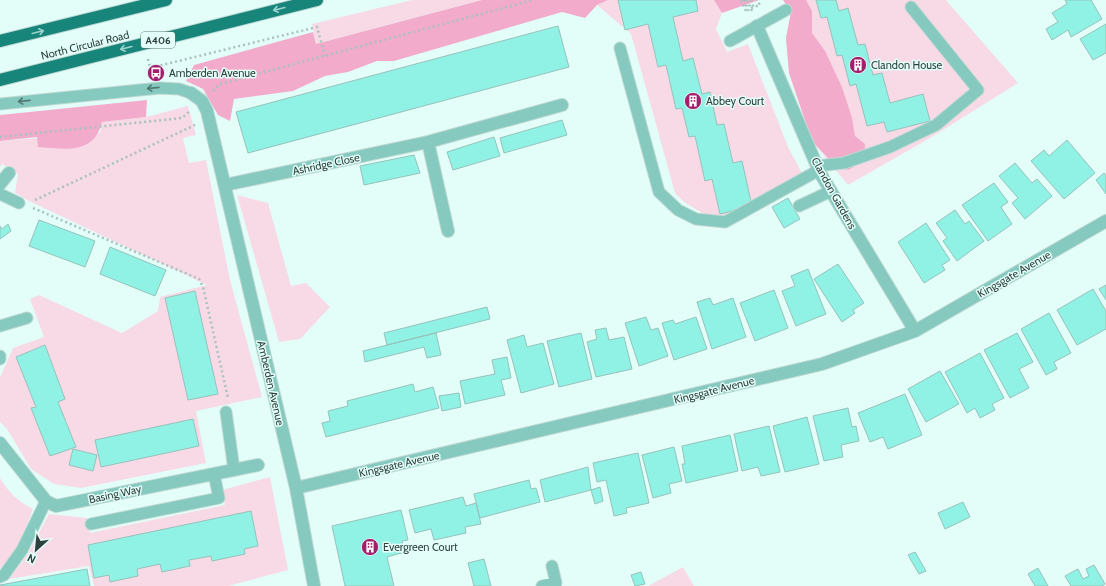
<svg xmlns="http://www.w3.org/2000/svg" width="1106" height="586" font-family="Cabin,sans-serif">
  <rect width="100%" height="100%" fill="#e3fef9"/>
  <path fill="#f7dae6" d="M412,0H482L316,44L312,24Z
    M608,0H714L722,13L716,29L727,52L748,44L788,147L802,173L726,218L707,216L684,202L675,193L631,34L597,5Z
    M783,0H946L1018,83L930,138L848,185L812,141L789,73L786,38L791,12Z
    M188,106L196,135L183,138L189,163L206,160L230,280L262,397L196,411L206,463L81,488L54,484L31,469L7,429L0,422V377L13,348L44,337L30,299L39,295L122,333L158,311L160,297L207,285L29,201L15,193L18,174L2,164L0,167V141L100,133L102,122L146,117Z
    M237,195L268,203L291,286L306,283L330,307L300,339L279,342Z
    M270,477L288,570L228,586H94L89,566L9,579L27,555L49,514L87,518L90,533L225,505L222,490Z
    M0,478C8,492 19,502 33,509C25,529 18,555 0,568Z
    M683,567L694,586H648Z"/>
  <path fill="#f3abcc" d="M482,0H608L597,5L585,18L562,12L394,61H377L348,72L325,76L293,91L234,99L230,121L218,115L203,89L186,81L194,65L313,32L316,44Z
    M714,0H759L722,13Z
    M783,0H806L812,11V33L825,51L842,87L852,118L855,136L865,144L864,161L848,170L833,163L812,141L789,73L786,38L791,12Z
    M147,100L146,117L102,122C94,155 65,149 38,147L37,137L0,141V115Z"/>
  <path fill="#90f2e5" stroke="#96c2bb" d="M618,0H696L698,11L673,17L683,61L693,58L702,94L710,92L717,125L724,124L733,163L742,161L752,206L720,214L712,179L705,181L695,136L689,137L682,108L676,109L666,65L658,67L648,24L625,30Z
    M816,0H836L839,11L848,8L858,45L865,44L873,75L882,73L890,103L923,94L930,121L887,132L884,122L867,126L856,84L850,86L842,55L837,56L827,17L821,18Z
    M1065,0H1091L1102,19L1071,37L1068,30L1052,40L1046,29L1058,22L1052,13L1067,4Z
    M1106,24V53L1093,60L1080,39Z
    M558,26L569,67L248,153L236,112Z
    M562,120L567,135L504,153L500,138Z
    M494,137L500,156L453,170L447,152Z
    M1067,140L1095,173L1064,199L1031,161L1044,150L1049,156Z
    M414,155L420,173L364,185L360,166Z
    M1015,163L1032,183L1037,179L1052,196L1025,219L1012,203L1018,198L999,176Z
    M1104,173L1106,176V194L1096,180Z
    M994,183L1008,202L1001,207L1012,224L988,241L962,205Z
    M788,198L800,219L784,228L772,207Z
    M955,210L965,224L969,221L984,241L957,261L943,241L947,238L936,223Z
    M39,220L95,241L85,267L29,246Z
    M926,223L950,260L942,265L945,270L924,283L898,242Z
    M8,224L11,231L0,239V226L2,229Z
    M110,247L166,270L155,296L100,274Z
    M838,264L864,303L853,310L855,313L842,322L814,279Z
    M808,269L826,314L796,326L782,291L795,286L791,276Z
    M1106,285V300L1099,289Z
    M1093,289L1106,311V329L1077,345L1057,310Z
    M774,290L788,328L755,341L740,303Z
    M195,291L218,394L188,400L165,298Z
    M710,298L713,305L733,298L746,337L712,349L697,302Z
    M487,307L490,319L387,345L384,333Z
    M1049,313L1071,353L1054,362L1057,369L1046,375L1021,329Z
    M646,317L651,330L658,328L668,356L639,366L625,323Z
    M696,317L707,349L674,360L662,323L673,320L675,324Z
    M606,328L609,340L624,337L632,369L596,377L587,342L597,339L595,330Z
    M436,333L441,355L427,358L424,347L365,362L363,351Z
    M581,333L592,379L559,387L547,341Z
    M1017,333L1033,362L1019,369L1029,388L1010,398L984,350Z
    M524,335L527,347L543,343L554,384L521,393L507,340Z
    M45,345L65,399L58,402L76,447L50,456L31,408L36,407L16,357Z
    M980,353L1004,398L992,404L995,410L980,418L975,408L967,413L945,372Z
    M507,357L511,378L501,380L505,395L465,404L460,381L495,374L492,360Z
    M940,371L959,404L926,422L908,389Z
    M413,384L415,392L433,387L439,408L326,437L322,423L330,421L328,411L348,406L347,401Z
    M459,393L461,407L442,411L439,396Z
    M905,394L922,435L888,449L883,437L870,442L858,413Z
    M848,408L852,427L856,426L859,441L841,445L843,457L824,461L813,416Z
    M807,417L819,464L785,472L773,426Z
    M193,419L199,446L101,467L95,440Z
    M769,426L780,472L761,476L758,467L742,471L734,434Z
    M730,435L738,471L686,483L682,464H685L682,446Z
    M674,447L682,481L669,484L671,493L653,498L642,455Z
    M73,449L97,455L93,471L69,465Z
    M638,453L649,503L626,508L627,513L614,516L606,480L597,482L593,463Z
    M588,467L591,490L545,502L540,480Z
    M529,480L531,489L536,488L540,502L480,518L474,494Z
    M600,487L603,501L595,504L591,490Z
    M463,497L466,506L476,503L481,524L465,527L466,533L434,540L431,529L415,533L409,510Z
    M963,502L970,517L945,529L938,513Z
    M401,510L408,540L402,541L405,552L387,557L394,586H345L332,526Z
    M251,511L258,546L244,549L245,554L212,561L211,556L189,560L190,566L162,572L160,564L137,569L138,576L110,582L109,575L94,578L88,545Z
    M915,552L926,571L919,574L908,555Z
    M484,559L491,586H474L468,563Z
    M1094,565L1105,584L1102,586H1071L1065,576L1078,569L1083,579L1089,576L1086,569Z
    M1038,568L1048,586H1035L1028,574Z
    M87,569L90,586H0V585Z
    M641,572L645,584L635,586L631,575Z"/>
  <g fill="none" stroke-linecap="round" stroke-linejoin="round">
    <defs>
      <path id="lane" d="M730,41L786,10
        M620,48L659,192L678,210L696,219L725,222L819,170
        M0,104L160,88L179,89L191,93
        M817,166L844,163L890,147L936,125L978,90L911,7
        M0,194L19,203
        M799,206L831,191
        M0,326L27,318
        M0,356V359
        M226,412L234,470
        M91,524L219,498L214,474
        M0,577L4,575L22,550L46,501
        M542,586L556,583L552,566"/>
      <path id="street" d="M757,26L820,173L915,331
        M191,93L202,101L207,111L296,488L314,586
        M428,142L448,231
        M0,184L9,173
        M225,185L428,142L562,105
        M0,443L46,501L56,506L258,465
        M296,488L822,364L915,331L1106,221"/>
      <path id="highway" d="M0,41L166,0
        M0,80L317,0"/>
    </defs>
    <use href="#lane" stroke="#bfd8d3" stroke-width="13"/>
    <use href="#street" stroke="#bfd8d3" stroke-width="14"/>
    <use href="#highway" stroke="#bfd8d3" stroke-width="14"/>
    <path stroke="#a9c1bd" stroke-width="2.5" stroke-dasharray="2 3" stroke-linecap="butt" d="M741,0L747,13
      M744,0L749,12
      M747,0L752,11
      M751,0L754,9
      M148,59L150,68L317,27L325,56
      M213,91L220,84L533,0
      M0,137L182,118L190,111
      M35,200L195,125
      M33,208L199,279L203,287L228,398"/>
    <use href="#lane" stroke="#86c9bf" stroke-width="11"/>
    <use href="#street" stroke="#86c9bf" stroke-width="12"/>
    <use href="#highway" stroke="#18857b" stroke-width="12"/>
    <path stroke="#a9c1bd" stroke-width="2.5" stroke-dasharray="2 3" stroke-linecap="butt" d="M751,8L760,5L757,0"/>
  </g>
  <defs><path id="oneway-shaft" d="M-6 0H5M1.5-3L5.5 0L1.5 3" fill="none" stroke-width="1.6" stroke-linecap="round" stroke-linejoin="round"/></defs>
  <g stroke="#9cd4cd">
    <use href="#oneway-shaft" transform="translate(279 9) rotate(166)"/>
    <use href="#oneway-shaft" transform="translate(38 32) rotate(-14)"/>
    <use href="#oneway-shaft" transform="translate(126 48) rotate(166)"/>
  </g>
  <g stroke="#517771">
    <use href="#oneway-shaft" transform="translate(153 88) rotate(174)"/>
    <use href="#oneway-shaft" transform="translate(24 101) rotate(174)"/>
  </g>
  <defs>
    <symbol id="building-disc" viewBox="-11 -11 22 22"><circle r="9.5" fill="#a31e6c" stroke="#e3fef9"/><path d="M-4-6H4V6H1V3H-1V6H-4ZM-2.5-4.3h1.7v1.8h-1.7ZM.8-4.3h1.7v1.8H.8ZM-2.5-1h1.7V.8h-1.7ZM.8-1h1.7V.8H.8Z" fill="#fff"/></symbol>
    <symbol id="bus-disc" viewBox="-11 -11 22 22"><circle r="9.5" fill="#a31e6c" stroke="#e3fef9"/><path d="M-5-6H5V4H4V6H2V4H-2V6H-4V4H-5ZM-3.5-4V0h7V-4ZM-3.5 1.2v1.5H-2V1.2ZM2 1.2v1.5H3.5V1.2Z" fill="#fff"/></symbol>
  </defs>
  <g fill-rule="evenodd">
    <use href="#building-disc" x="848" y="55" width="20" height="20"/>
    <use href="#bus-disc" x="146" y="63" width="20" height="20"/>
    <use href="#building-disc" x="683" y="91" width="20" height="20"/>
    <use href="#building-disc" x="360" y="537" width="20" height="20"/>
  </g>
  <g text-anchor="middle" stroke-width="3" stroke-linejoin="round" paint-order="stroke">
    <rect fill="#e3fef9" stroke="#647975" stroke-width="1" x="141" y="32" width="34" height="16" rx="3"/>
    <g font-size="10" font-weight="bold" fill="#2e403d">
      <text x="158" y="44">A406</text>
    </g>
    <g font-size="11" fill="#2e403d" stroke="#e3fef9">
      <text transform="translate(85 45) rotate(-14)" y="4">North Circular Road</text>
      <text transform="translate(326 164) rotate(-12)" y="4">Ashridge Close</text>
      <text transform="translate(834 193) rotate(61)" y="4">Clandon Gardens</text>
      <text transform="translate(1014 274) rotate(-30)" y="4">Kingsgate Avenue</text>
      <text transform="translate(271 383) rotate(77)" y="4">Amberden Avenue</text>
      <text transform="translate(714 390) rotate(-14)" y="4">Kingsgate Avenue</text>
      <text transform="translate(399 464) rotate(-13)" y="4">Kingsgate Avenue</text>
      <text transform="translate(115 494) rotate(-12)" y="4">Basing Way</text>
    </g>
    <g font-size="11" fill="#2e403d" stroke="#e3fef9" text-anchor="start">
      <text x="871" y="69">Clandon House</text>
      <text x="169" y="77">Amberden Avenue</text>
      <text x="706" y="105">Abbey Court</text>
      <text x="383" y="551">Evergreen Court</text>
    </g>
  </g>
  <g transform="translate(36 550) rotate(207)" stroke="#e3fef9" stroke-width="3" paint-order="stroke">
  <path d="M0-3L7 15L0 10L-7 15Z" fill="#2e403d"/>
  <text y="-6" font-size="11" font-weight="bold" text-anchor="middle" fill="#2e403d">N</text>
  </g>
</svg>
